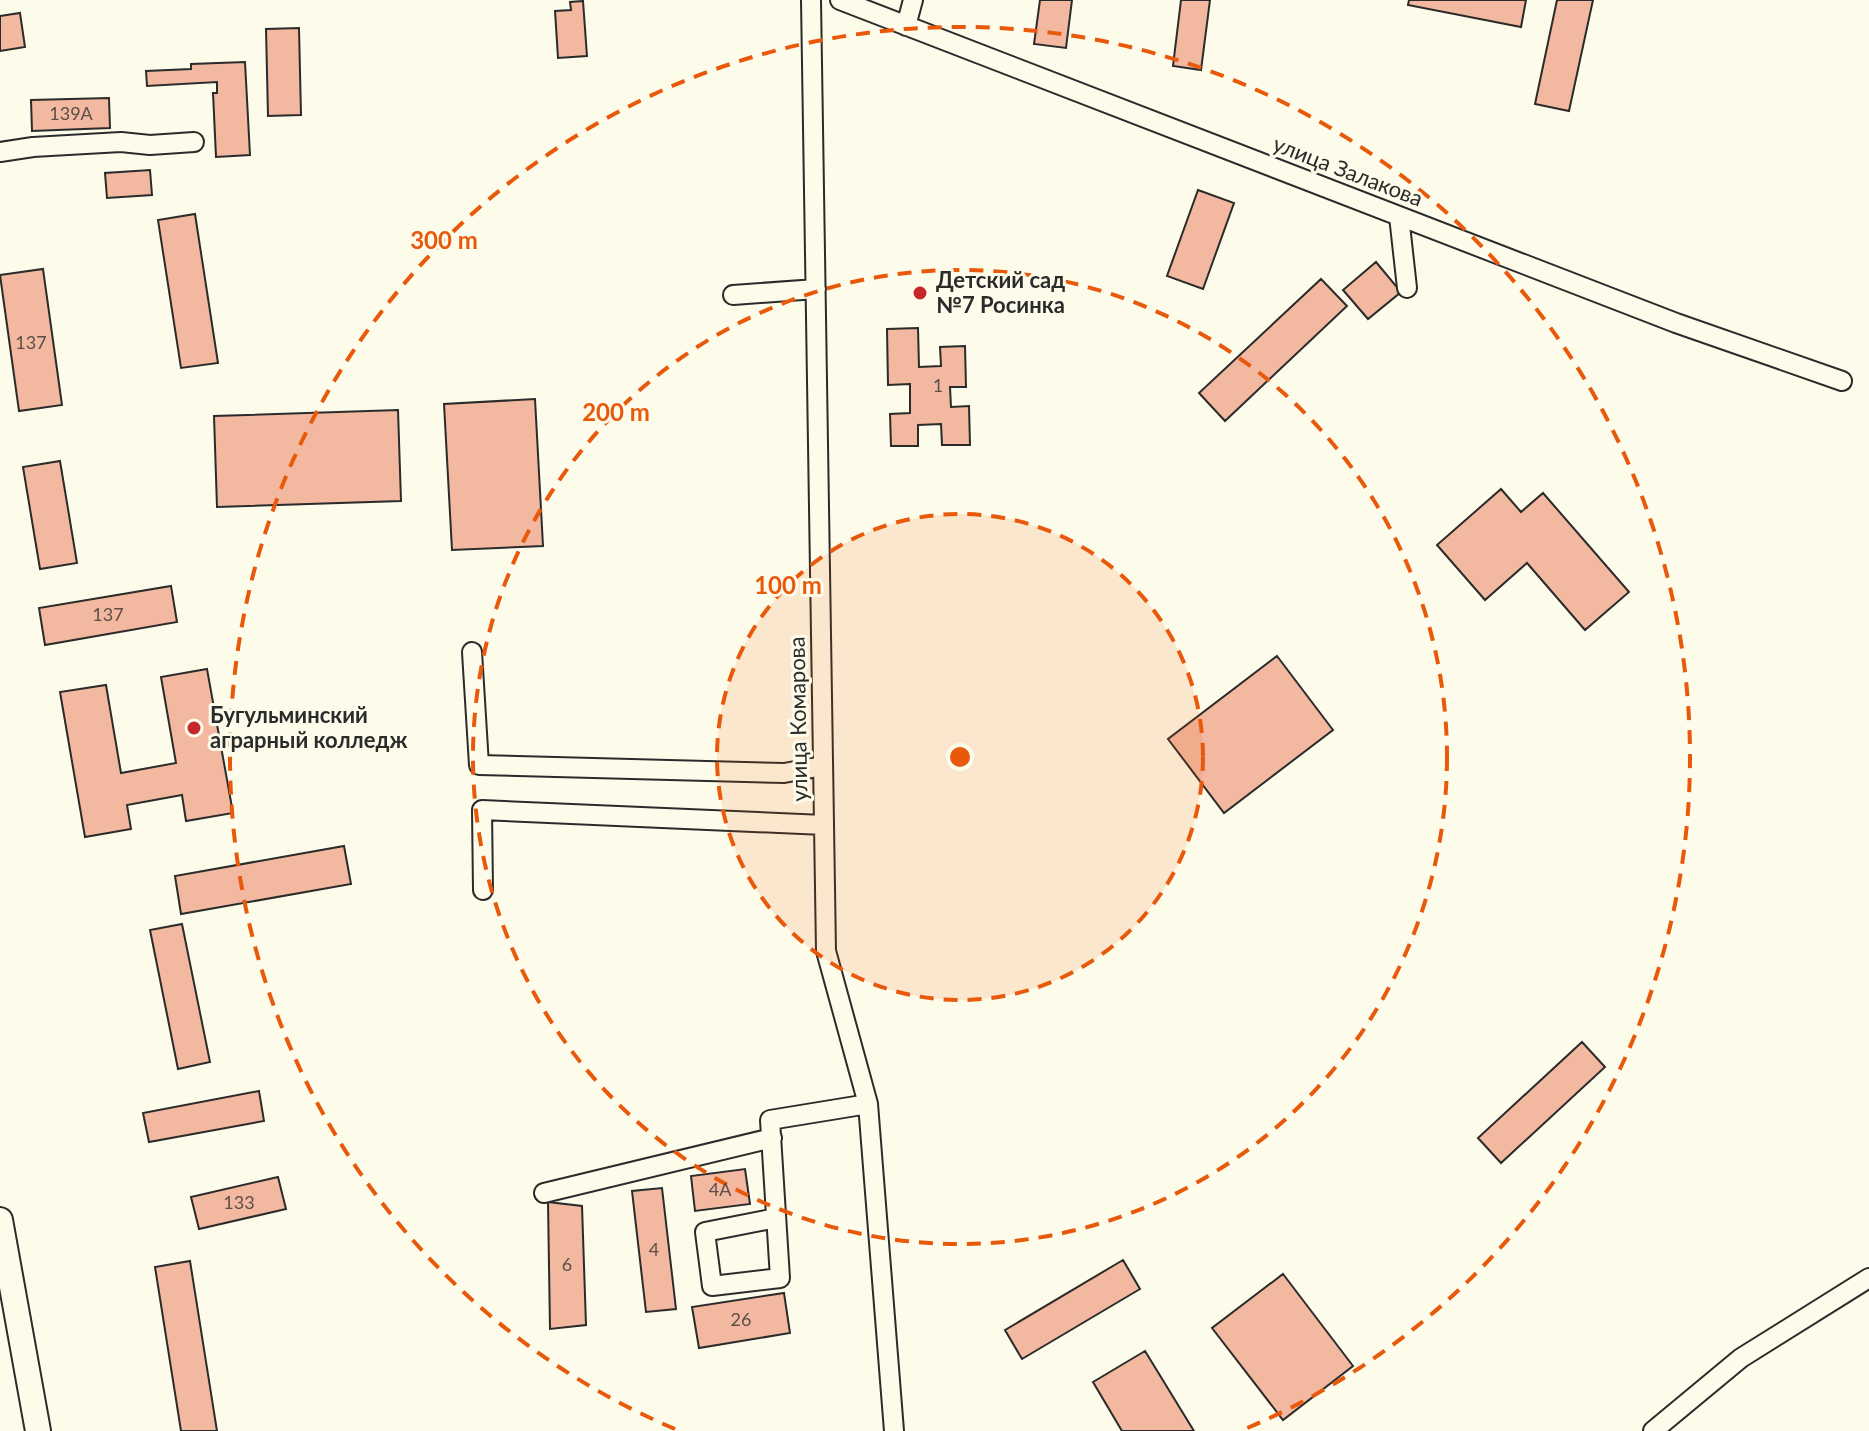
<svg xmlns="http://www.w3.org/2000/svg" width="1869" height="1431" font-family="Lato,sans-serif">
  <rect width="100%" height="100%" fill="#fdfbea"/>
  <path fill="#f2b8a0" stroke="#2b2b2b" stroke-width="2" d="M1040,0H1072L1066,48L1034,44Z
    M1181,0H1210L1201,70L1173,66Z
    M1409,0H1526L1521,27L1408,5Z
    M1557,0H1593L1569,111L1535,104Z
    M583,1L587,56L558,58L555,11L571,10L570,2Z
    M20,13L25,47L0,51V16Z
    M299,28L301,115L268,116L266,29Z
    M245,62L250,155L216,157L213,93H217V82L147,86L146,71L191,69V64Z
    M109,98L110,128L32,131L31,100Z
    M150,170L152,195L107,198L105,173Z
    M1198,190L1234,203L1203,289L1167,276Z
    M195,214L218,363L181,368L158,220Z
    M1376,262L1401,292L1368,319L1343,290Z
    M43,269L62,405L19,411L0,275Z
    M1321,279L1347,306L1225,421L1199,393Z
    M918,328L919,367L941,366L940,347L965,346L966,387H950L951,407L969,406L970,445H942L941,424L918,425V446H891L890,414L910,413V384L888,385L887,329Z
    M535,399L543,546L452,550L444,404Z
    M398,410L401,501L217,507L214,416Z
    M60,461L77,563L40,569L23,467Z
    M1501,489L1521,512L1543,493L1629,592L1585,630L1527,563L1485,600L1437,545Z
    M171,586L177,622L45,645L39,608Z
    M1277,656L1333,730L1224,813L1168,739Z
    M207,669L233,813L186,821L182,795L127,805L131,829L85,837L60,692L106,685L121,773L176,763L161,677Z
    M344,846L351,884L181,914L175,876Z
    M182,924L210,1062L178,1069L150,930Z
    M1582,1042L1605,1067L1501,1163L1478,1138Z
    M259,1091L264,1121L149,1142L143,1113Z
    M745,1169L750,1204L695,1211L691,1176Z
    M278,1177L286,1209L199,1229L191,1197Z
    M662,1188L676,1309L646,1312L632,1191Z
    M548,1202L582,1206L586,1325L550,1329Z
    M1123,1260L1140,1289L1022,1359L1005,1330Z
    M190,1261L217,1431H181L155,1267Z
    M1283,1274L1353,1366L1283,1420L1212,1328Z
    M784,1293L790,1333L699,1348L692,1307Z
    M1145,1351L1194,1431H1122L1093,1382Z"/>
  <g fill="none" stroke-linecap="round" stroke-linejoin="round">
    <defs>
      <path id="minor" d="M811,0L826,951L868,1104L894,1431
        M840,0L1676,323L1842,381
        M906,26L913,0
        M0,152L33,147L121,142L150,145L194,142
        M1399,216L1407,288
        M733,295L816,289
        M472,652L479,765L784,773L823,766
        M483,890L482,810L824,825
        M544,1193L772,1138
        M776,1218L705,1232L712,1286L780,1278L770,1120L868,1104
        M1653,1431L1741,1358L1869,1278"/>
      <path id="major" d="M0,1220L38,1431"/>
    </defs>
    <use href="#minor" stroke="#2b2b2b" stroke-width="22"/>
    <use href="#major" stroke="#2b2b2b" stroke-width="28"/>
    <use href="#minor" stroke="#fdfbea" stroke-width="18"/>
    <use href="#major" stroke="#fdfbea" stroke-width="24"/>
  </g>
  <circle cx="960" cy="757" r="243" fill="#e8590c" fill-opacity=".12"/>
  <g fill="none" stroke="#e8590c" stroke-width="4" stroke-dasharray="14 10">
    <circle cx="960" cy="757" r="243"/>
    <circle cx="960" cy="757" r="487"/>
    <path d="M675 1429A730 730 0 1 1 1245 1429"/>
  </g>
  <g fill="#c62828" stroke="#fdfbea" stroke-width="3">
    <circle cx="920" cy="293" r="8"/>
    <circle cx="194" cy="728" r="8"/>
  </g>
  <g text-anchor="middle" stroke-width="6" stroke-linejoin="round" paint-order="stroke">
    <g font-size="18" fill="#5d4e48">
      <text x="71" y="120">139А</text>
      <text x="31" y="349">137</text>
      <text x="938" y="392">1</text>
      <text x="108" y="621">137</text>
      <text x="720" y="1196">4А</text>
      <text x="239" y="1209">133</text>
      <text x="654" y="1256">4</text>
      <text x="567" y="1271">6</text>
      <text x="741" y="1326">26</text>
    </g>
    <g font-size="22" fill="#2b2b2b" stroke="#fdfbea">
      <text transform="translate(1348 171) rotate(21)" y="8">улица Залакова</text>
      <text transform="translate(798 719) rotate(-91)" y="8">улица Комарова</text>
    </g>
    <g font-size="22" font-weight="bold" fill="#2b2b2b" stroke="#fdfbea" text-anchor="start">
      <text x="936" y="288">Детский сад<tspan x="936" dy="25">№7 Росинка</tspan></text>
      <text x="210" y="723">Бугульминский<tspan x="210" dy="25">аграрный колледж</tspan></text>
    </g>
  </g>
  <circle cx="960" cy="757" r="12" fill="#e8590c" stroke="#fdfbea" stroke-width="4"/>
  <g font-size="24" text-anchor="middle" font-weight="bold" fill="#e8590c" stroke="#fdfbea" stroke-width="6" stroke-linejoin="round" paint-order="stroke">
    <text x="444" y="249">300 m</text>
    <text x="616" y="421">200 m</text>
    <text x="788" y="594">100 m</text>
  </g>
</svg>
